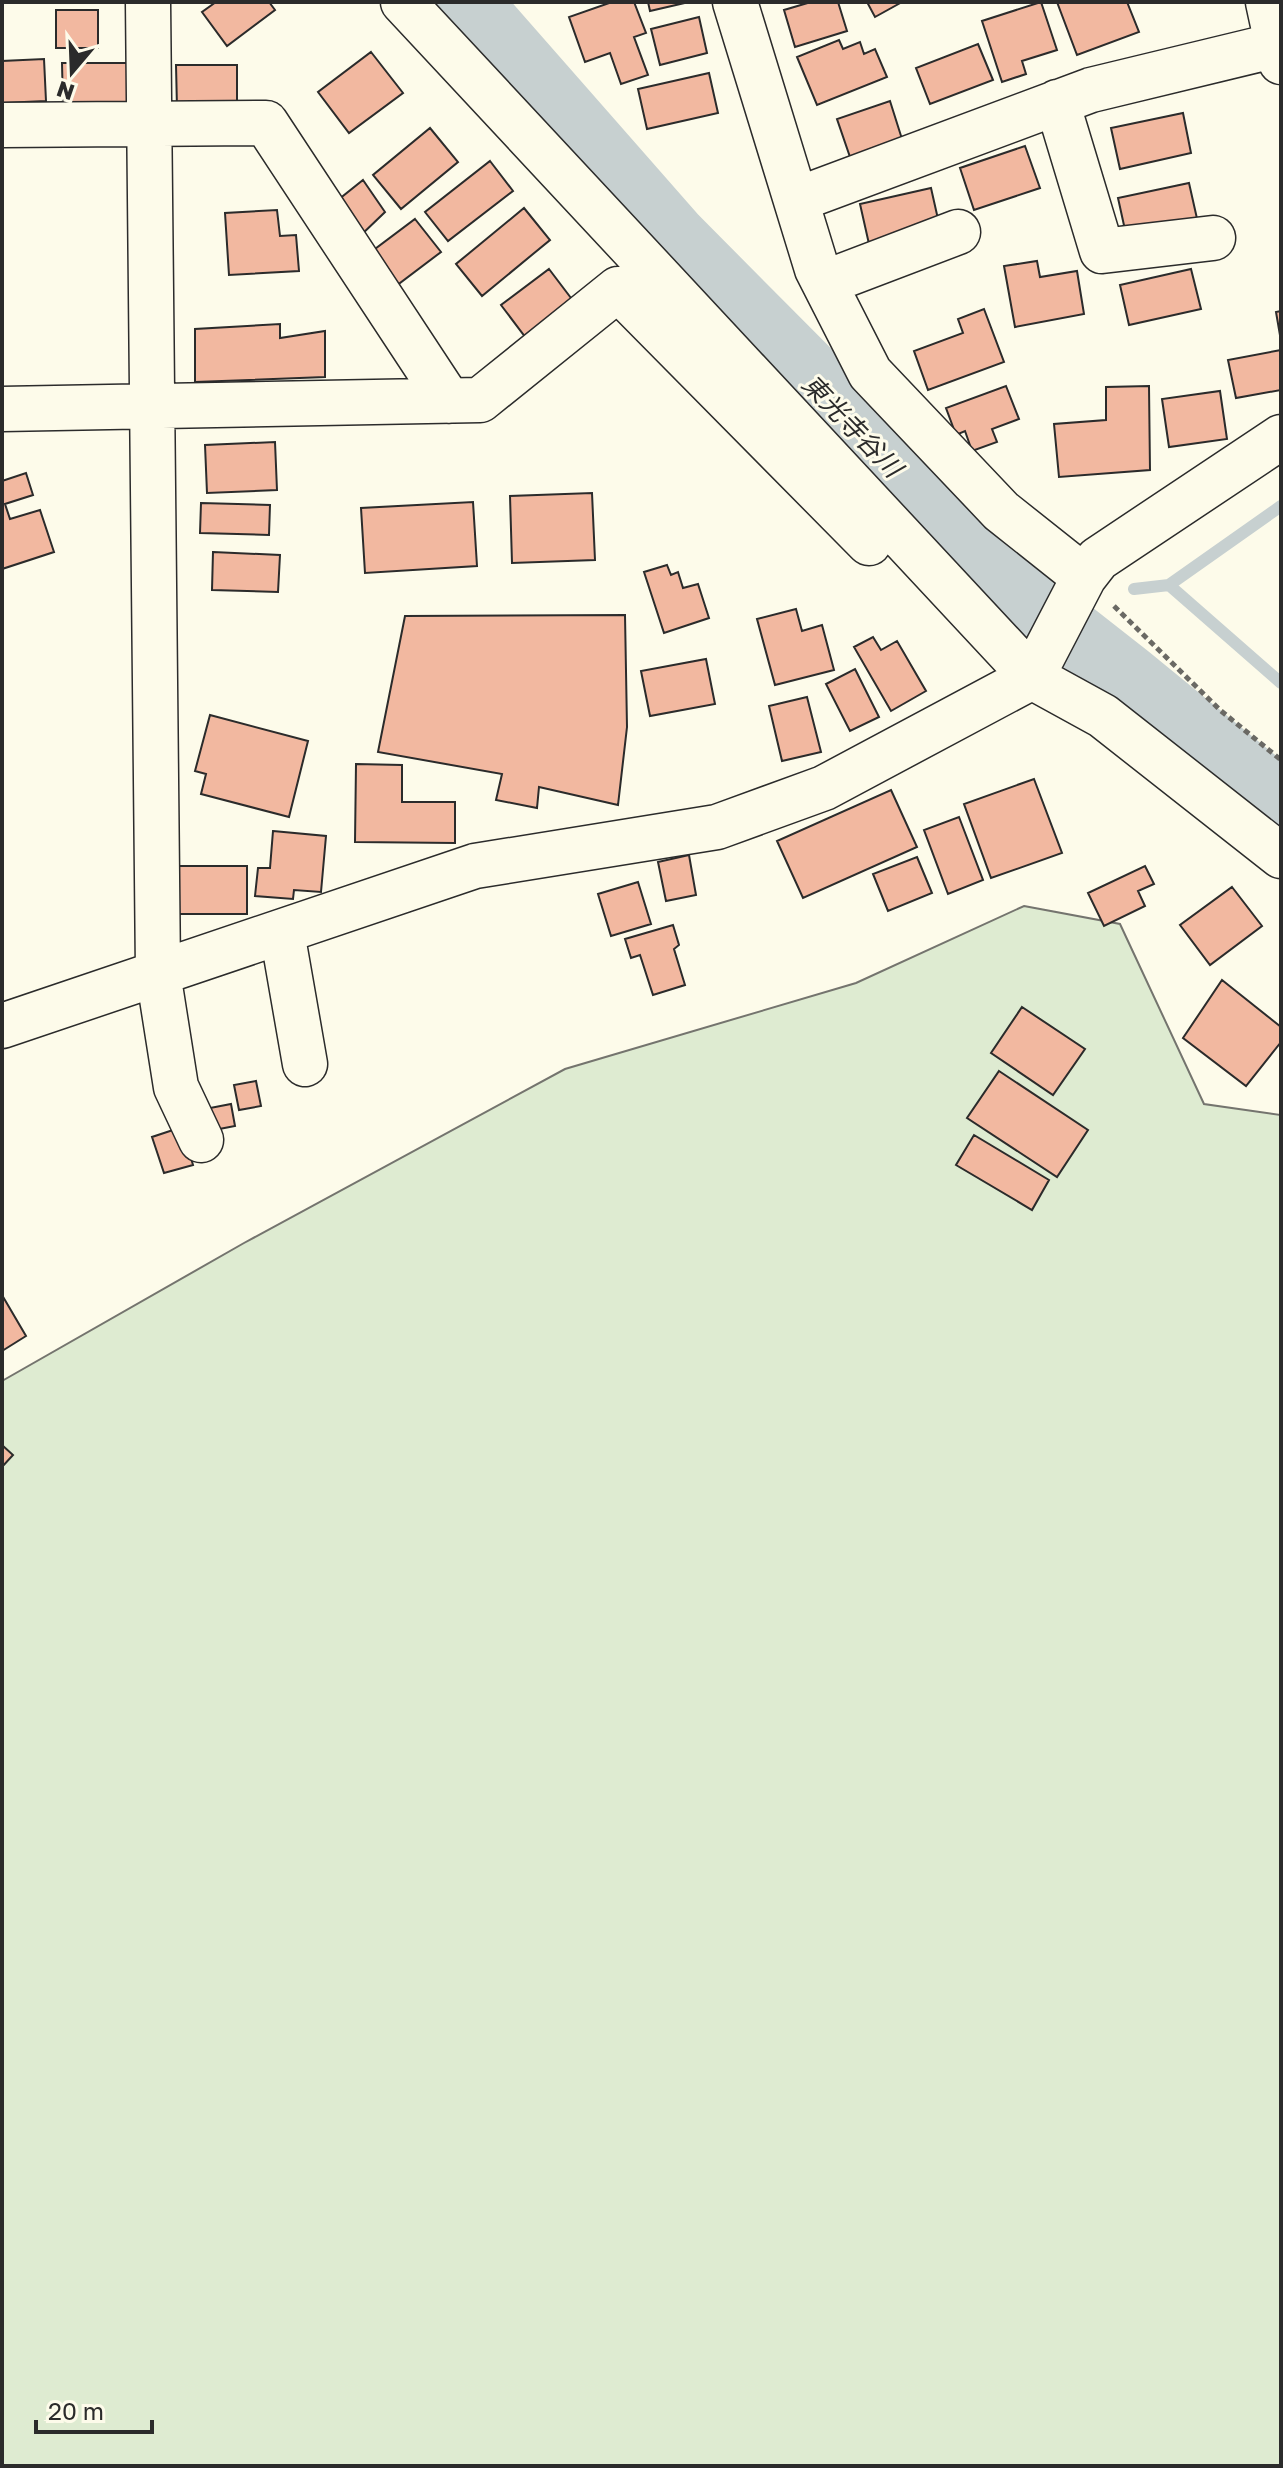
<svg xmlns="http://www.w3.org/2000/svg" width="1283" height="2468" font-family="'Golos Text','Noto Sans JP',sans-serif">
  <rect width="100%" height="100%" fill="#fdfbea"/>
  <path fill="#deebd1" stroke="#74746e" stroke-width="2" d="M1024,906L1120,924L1204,1104L1281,1115V2466H2V1381L244,1243L565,1069L856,983Z"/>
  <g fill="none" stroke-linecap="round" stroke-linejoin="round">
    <path stroke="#c7d0d0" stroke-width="12" d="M1169,585L1281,683
      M1134,589L1169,585L1281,506
      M1024,599L1062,596"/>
    <path stroke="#c7d0d0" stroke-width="70" d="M465,2L674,240L828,395L1002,581L1127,679L1281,805"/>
  </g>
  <path fill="#f2b8a0" stroke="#2b2b2b" stroke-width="2" d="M216,2H269L275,10L227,46L202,12Z
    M612,2H634L646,33L634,37L648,75L621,84L610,53L585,62L569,17Z
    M648,2H689L650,11Z
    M811,2H838L847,31L795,47L784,10Z
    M867,2H902L875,17Z
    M1041,2L1057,50L1022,61L1026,74L1002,82L982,21Z
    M1057,2H1127L1139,32L1077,55Z
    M56,10H98V48H56Z
    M699,17L707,53L660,65L651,29Z
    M839,40L843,49L860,42L864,54L875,49L887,77L817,105L797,57Z
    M978,44L993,80L930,104L916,68Z
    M371,52L403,93L349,133L318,92Z
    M44,59L46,101L2,103V61Z
    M62,63H132L133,106L63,107Z
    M176,65H237V107L177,108Z
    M709,73L718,113L647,129L638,89Z
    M890,101L902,139L850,157L837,119Z
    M1183,113L1191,153L1120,169L1111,128Z
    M430,128L458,162L401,209L373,175Z
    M1025,146L1040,188L974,210L960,168Z
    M490,161L513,191L448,241L425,212Z
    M363,180L385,212L358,238L333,204Z
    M1189,183L1198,223L1127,239L1118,198Z
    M931,188L940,228L869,244L860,204Z
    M524,208L550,240L482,296L456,264Z
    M277,210L280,236L296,235L299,271L229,275L225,213Z
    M415,219L441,252L392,289L367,255Z
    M1037,261L1040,277L1077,271L1084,314L1015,327L1004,266Z
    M549,269L574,302L526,338L501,305Z
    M1191,269L1201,309L1129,325L1120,285Z
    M984,309L1004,362L928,390L914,351L963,333L958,319Z
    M1281,311V341L1276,312Z
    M280,324V338L325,331V377L195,382V329Z
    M1281,350V390L1236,398L1228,360Z
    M1006,386L1019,419L992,429L997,442L972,451L965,431L956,435L946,408Z
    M1149,386L1150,470L1059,477L1054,424L1106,420V387Z
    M1220,391L1227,439L1169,447L1162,399Z
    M275,442L277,490L207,493L205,445Z
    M26,473L33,495L5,504L10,519L40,510L54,552L2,569V481Z
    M592,493L595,560L512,563L510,496Z
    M473,502L477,566L365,573L361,508Z
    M201,503L270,505L269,535L200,533Z
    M213,552L280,555L278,592L212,590Z
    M667,565L671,575L678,572L683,588L698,584L709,618L664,633L644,572Z
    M796,609L802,631L822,625L834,670L775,685L757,619Z
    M625,615L627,727L618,805L539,787L537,808L496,800L502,774L378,752L405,616Z
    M873,637L881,650L897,641L926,691L891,711L854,647Z
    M706,659L715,704L650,716L641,671Z
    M855,669L879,717L850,731L826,684Z
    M807,697L821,752L782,761L769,706Z
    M210,715L308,741L289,817L201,794L206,774L195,771Z
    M356,764L402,765V802H455V843L355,842Z
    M1034,779L1062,853L991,878L964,804Z
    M891,790L917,847L803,898L777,841Z
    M959,817L983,880L948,894L924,830Z
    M273,831L326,836L321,892L294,890L293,899L255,896L258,868H270Z
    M689,855L696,895L666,901L658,862Z
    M917,857L932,893L888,911L873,874Z
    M179,866H247V914H179Z
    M1145,866L1154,884L1138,891L1145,906L1104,926L1088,893Z
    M638,882L651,924L611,936L598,894Z
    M1232,887L1262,926L1210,965L1180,925Z
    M673,925L679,945L674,949L685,985L653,995L640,955L631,958L625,939Z
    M1222,980L1281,1027V1042L1246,1086L1183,1038Z
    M1022,1007L1085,1049L1053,1095L991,1053Z
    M999,1071L1088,1130L1057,1177L967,1118Z
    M256,1081L261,1106L239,1110L234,1085Z
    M231,1104L235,1126L214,1130L210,1108Z
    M182,1127L193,1165L164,1173L152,1137Z
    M974,1135L1049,1180L1032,1210L956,1165Z
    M2,1295L26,1336L2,1351Z
    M2,1445L13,1455L2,1467Z"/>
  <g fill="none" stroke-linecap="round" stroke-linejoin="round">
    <defs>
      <path id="minor" d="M148,2L158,973L176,1087L201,1140
        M403,2L1032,677L1103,716L1281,856
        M735,2L817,269L870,373L1001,511L1084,577
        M1268,2L1281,62
        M1057,102L1102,251L1213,238
        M2,125L266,123L449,401
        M796,200L1091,90L1277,45
        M824,283L958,232
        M2,409L480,400L618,289L869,543
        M282,932L305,1064
        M2,1026L475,866L717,827L824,788L1032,677L1084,577L1098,559L1281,437"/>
    </defs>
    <use href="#minor" stroke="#2b2b2b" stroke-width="47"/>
    <path stroke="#6a6964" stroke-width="5" stroke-dasharray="6 4" stroke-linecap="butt" d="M1114,606L1220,710L1281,760"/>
    <use href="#minor" stroke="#fdfbea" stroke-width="44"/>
  </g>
  <g text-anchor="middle" stroke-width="6" stroke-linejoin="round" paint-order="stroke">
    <g font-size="26" font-style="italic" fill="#2b2b2b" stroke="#fdfbea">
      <text transform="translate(852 426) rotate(46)" y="9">東光寺谷川</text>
    </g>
  </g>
  <rect width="1283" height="2468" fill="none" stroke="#2b2b2b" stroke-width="8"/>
  <g transform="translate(72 72) rotate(199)" stroke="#fdfbea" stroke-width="6" paint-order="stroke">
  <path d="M0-6L14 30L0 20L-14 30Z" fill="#2b2b2b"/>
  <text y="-12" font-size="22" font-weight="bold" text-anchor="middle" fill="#2b2b2b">N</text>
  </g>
  <path d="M36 2420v12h116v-12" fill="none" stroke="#2b2b2b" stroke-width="4"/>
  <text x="48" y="2420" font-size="24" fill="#2b2b2b" stroke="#fdfbea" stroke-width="6" paint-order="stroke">20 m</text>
</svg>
